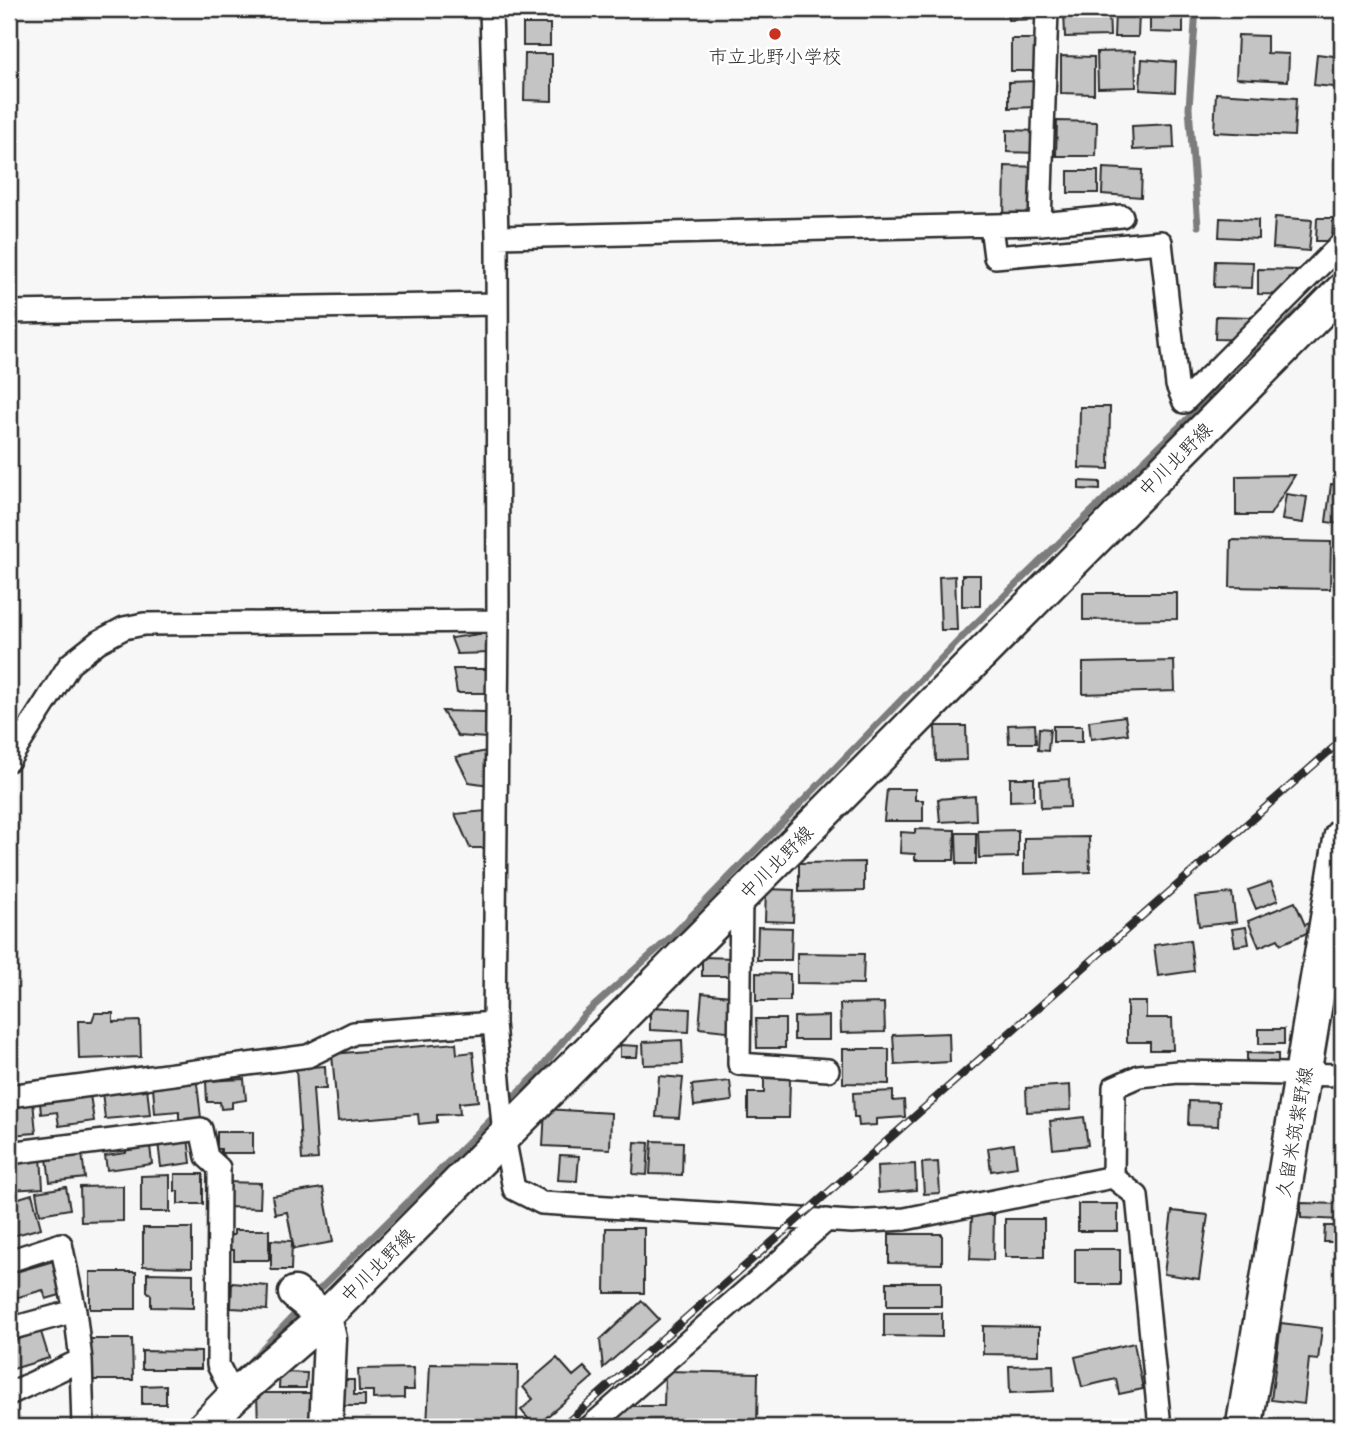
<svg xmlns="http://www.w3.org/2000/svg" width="1351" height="1436" font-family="Kalam,'Klee One',sans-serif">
  <rect width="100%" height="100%" fill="#f7f7f7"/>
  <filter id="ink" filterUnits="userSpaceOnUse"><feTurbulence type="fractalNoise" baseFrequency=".0143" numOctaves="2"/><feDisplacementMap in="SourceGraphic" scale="14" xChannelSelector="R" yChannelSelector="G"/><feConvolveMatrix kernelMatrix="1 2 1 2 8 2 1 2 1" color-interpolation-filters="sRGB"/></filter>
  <g filter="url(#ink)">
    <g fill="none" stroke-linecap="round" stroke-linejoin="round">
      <path stroke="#7b7b7b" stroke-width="7" d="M1196,9L1189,108L1198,226
        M1328,283L1342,269
        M313,1296L536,1075L584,1015L673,935L971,628L1297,313
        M245,1367L302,1307"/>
    </g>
    <path fill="#c4c4c4" stroke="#2b2b2b" stroke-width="2" d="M1007,9H1042L1043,19L1008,20Z
      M1064,9H1109L1110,36L1065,37Z
      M1150,9L1183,10V33L1150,32Z
      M1115,12L1139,13L1138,37H1114Z
      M523,24H550V46H523Z
      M1238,35L1267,36V53L1289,54L1288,81L1236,78Z
      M1011,39H1038V71H1011Z
      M1135,51L1136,87L1098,88L1097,52Z
      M525,54H552V101L524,100Z
      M1317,54L1342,57V88L1314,85Z
      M1061,56L1094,57V94L1061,93Z
      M1142,59L1176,62L1175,92L1140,90Z
      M1036,81L1037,107L1009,108V82Z
      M1216,93L1296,98L1294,136L1214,132Z
      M1057,121L1097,122L1096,156H1056Z
      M1173,124L1174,148L1133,150L1132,126Z
      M1007,130L1038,131L1037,153L1007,152Z
      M1005,166L1038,167L1037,219L1004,218Z
      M1103,168L1142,170L1141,197L1102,194Z
      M1068,171H1098V193H1068Z
      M1275,217L1312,220L1309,251L1273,248Z
      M1220,218L1258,220V239L1219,237Z
      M1317,218H1333L1332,241H1316Z
      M1215,261L1253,262L1252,288L1214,287Z
      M1258,269L1298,270L1297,295L1258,294Z
      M1216,316L1254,317L1253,340L1215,339Z
      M1080,407H1110L1109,469L1079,468Z
      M1295,475L1270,515H1236V476Z
      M1079,481L1100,482V490L1079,489Z
      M1331,484L1342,485V524L1326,522Z
      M1286,494L1307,497L1303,523L1282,520Z
      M1231,540L1331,542L1330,589L1230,587Z
      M962,575H980V606H962Z
      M955,576L957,630H941L939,577Z
      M1083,593H1177V619L1083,620Z
      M486,633L490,653L457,654L451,638Z
      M1174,661L1175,691L1083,694V663Z
      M453,669H491L490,693H457Z
      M442,711L485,712L487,738L458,736Z
      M1125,716L1128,734L1091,739L1089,721Z
      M1035,724L1036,743H1009L1008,725Z
      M935,726H966L967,760L936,761Z
      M1053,726H1082V742H1053Z
      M1039,728L1050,729L1048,751L1038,750Z
      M487,751L490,785L469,782L456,757Z
      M1010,778H1034V800L1010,801Z
      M1069,779L1070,807L1041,808L1040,781Z
      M887,789H915V800H923V821H884Z
      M975,796L976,820L940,822L938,799Z
      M486,811L490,848H470L455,814Z
      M915,829L955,830L954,860H915V854L900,853L901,832L915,833Z
      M1018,830V857L979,858L978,831Z
      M956,833H976V864H957Z
      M1089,837L1090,872L1024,874V838Z
      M864,862V891L799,892V863Z
      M1271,882L1278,900L1256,909L1248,890Z
      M766,889L794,890L793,922L765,921Z
      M1232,893L1236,922L1199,926L1195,897Z
      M1295,902L1305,925L1310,922L1314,930L1281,944L1278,939L1259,947L1248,921Z
      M758,927L792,928L791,960H757Z
      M1246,927L1249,944L1235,946L1232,929Z
      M1190,940L1194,971L1158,976L1154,945Z
      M797,953L864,954L863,984L797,983Z
      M702,957L734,958V976H702Z
      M756,973L790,974V1001H756Z
      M702,993L739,997L736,1032L699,1028Z
      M1127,1002H1146V1018H1172L1173,1050H1150V1042H1127Z
      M1338,1002H1342V1038H1338Z
      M884,1003L885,1032L841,1033L840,1004Z
      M650,1007L690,1009L689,1032L650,1030Z
      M95,1013H113V1022L140,1021L141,1057L79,1059L78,1021H92Z
      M829,1016V1040H794V1017Z
      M756,1019H785V1048H757Z
      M1259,1029H1284V1044H1259Z
      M949,1033L950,1062L895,1065L893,1035Z
      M682,1040L683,1064L644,1065L643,1042Z
      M456,1043L457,1054L473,1052L478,1101L459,1103L460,1114L437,1115V1122L419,1124L418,1114L338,1121L332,1054Z
      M620,1045L638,1046L637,1057H620Z
      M843,1049H889V1084L843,1083Z
      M1247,1053L1278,1054V1072L1247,1071Z
      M325,1066L326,1089H313L318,1159L302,1160L296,1068Z
      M659,1076L683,1078L679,1118L656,1117Z
      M764,1078L790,1079L789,1118H748V1093H764Z
      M244,1079L246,1100L232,1102V1108L221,1109L220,1102H207L206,1081Z
      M730,1081L732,1101L694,1106L692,1085Z
      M197,1083L201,1118L179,1120V1111L155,1113L153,1087Z
      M1070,1085L1071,1110L1027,1112L1026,1088Z
      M147,1087L150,1115L105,1119L102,1091Z
      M893,1091V1101L904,1100L905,1117L876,1119V1125L859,1126L858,1117H854L853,1093Z
      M90,1095L94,1121L59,1126L57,1112L41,1114L40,1102Z
      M33,1101L36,1133L9,1135V1104Z
      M1189,1101L1219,1102L1218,1126L1188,1125Z
      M545,1109L611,1113L610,1149L543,1146Z
      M1084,1117L1088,1145L1053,1149L1050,1121Z
      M217,1132H253V1153H221V1149H217Z
      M188,1138L191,1163L161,1167L158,1142Z
      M652,1141L683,1142L682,1175L650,1174Z
      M635,1142L649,1143L647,1175L633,1174Z
      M1014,1144L1017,1167L991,1171L988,1148Z
      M81,1145L85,1178L50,1182L46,1150Z
      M150,1146L152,1164L107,1170L105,1156L126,1153V1149Z
      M560,1155L579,1156L577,1181L558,1180Z
      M41,1156L43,1188L9,1190V1159Z
      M938,1162L940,1193L924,1194L922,1163Z
      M915,1164L916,1190L878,1193L877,1166Z
      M175,1174H203V1204H178V1191H175Z
      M170,1175V1212H141V1176Z
      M225,1182L261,1183L260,1208L225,1207Z
      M123,1186V1221L81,1222L80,1187Z
      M66,1187L70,1209L40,1214L36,1192Z
      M323,1188L333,1242L294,1249L287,1212L275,1214L272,1196Z
      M32,1194L41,1228L9,1237V1201Z
      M1301,1203L1342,1204V1220L1301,1218Z
      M1078,1204H1118V1231H1078Z
      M1172,1211L1208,1215L1199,1279L1164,1274Z
      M972,1215H994L993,1260L970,1259Z
      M1005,1219H1044V1257H1005Z
      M1325,1226H1342V1242H1324Z
      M143,1228H192V1267L143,1266Z
      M606,1228H644V1293H605Z
      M234,1230H269V1260H234V1250H228V1235H234Z
      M889,1234H942V1264L889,1263Z
      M271,1240L292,1241L291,1270H271Z
      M1075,1249H1120V1285H1075Z
      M57,1260L67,1293L46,1299L43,1290L15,1298L9,1274Z
      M90,1272H136V1309H90Z
      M147,1273L193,1274V1308L151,1307V1295L147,1291Z
      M1340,1280H1342V1304H1340Z
      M887,1282H941V1306H887Z
      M232,1283L268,1286L267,1310L231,1308Z
      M642,1301L659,1319L603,1368L600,1340Z
      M884,1313H942V1337L884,1336Z
      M1281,1323L1322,1328L1318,1360L1309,1359L1304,1404L1271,1400Z
      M983,1326L1039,1327V1355L983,1354Z
      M41,1332L49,1358L13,1369L9,1356V1342Z
      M89,1339H132L133,1380H89Z
      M1134,1343L1143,1389L1119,1394L1116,1379L1082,1387L1075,1357Z
      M142,1351L201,1352V1369H142Z
      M557,1358L573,1376L584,1367L593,1377L535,1427L521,1410L533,1399L523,1387Z
      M430,1364L518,1365L517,1427H427Z
      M1053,1365L1054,1391L1010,1393L1009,1366Z
      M413,1368L414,1390H404V1398L373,1399V1391H359L358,1369Z
      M665,1371L758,1373L757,1427H615L617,1415L627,1406H664Z
      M280,1372L307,1373L306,1388H279Z
      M344,1380H354V1395H365V1406H344Z
      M166,1385V1404H142V1386Z
      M257,1393H313V1426L258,1427Z"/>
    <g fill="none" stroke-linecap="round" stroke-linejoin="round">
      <defs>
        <path id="street" d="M491,9L497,237L498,621L494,1023L504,1137L514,1189L542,1203L852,1222L905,1219L1113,1177L1137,1196L1160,1427
          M1040,224L1047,9
          M991,226L995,257L1161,242L1177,385L1184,402L1342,243
          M497,237L1040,224L1122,216
          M9,312L497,304
          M9,760L70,664L98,642L124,628L144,624L498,621
          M741,897L739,1064L828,1070
          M9,1096L308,1056L354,1033L494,1023
          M9,1153L201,1129L207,1157L219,1168L218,1365L234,1396
          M1113,1177L1114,1087L1139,1076L1178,1072L1342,1075
          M9,1261L61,1244L75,1311L81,1360L83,1427
          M9,1329L75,1311
          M9,1394L81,1360
          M590,1427L827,1220"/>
        <path id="secondary" d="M295,1293L325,1317L330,1339L326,1427
          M204,1427L234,1396L325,1317L1342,290"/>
        <path id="primary" d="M1244,1427L1342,837"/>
      </defs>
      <use href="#street" stroke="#2b2b2b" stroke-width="26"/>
      <use href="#secondary" stroke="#2b2b2b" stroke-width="37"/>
      <use href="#primary" stroke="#2b2b2b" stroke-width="40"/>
      <use href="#street" stroke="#fff" stroke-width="21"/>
      <use href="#secondary" stroke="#fff" stroke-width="32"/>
      <use href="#primary" stroke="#fff" stroke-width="35"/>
      <defs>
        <path id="rail" d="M562,1427L1342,740"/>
      </defs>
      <use href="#rail" stroke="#2b2b2b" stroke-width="8"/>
      <use href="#rail" stroke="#fff" stroke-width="5" stroke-dasharray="16" stroke-linecap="butt"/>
    </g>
  </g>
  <circle fill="#c8321e" stroke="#fff" stroke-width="2.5" cx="775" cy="34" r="7"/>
  <g text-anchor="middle" stroke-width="5" stroke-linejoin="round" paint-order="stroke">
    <g font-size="19" fill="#2b2b2b" stroke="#fff">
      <text x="775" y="63">市立北野小学校</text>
    </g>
    <g font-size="19" fill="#2b2b2b" stroke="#fff">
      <text transform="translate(1175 459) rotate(-45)" y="7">中川北野線</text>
      <text transform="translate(776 862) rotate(-45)" y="7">中川北野線</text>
      <text transform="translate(1294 1132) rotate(-80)" y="7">久留米筑紫野線</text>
      <text transform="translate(377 1265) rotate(-45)" y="7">中川北野線</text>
    </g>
  </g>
  <rect width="1351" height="1436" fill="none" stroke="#fff" stroke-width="35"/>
  <rect x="18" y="18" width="1316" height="1401" fill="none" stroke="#2b2b2b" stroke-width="2.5" filter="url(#ink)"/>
</svg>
